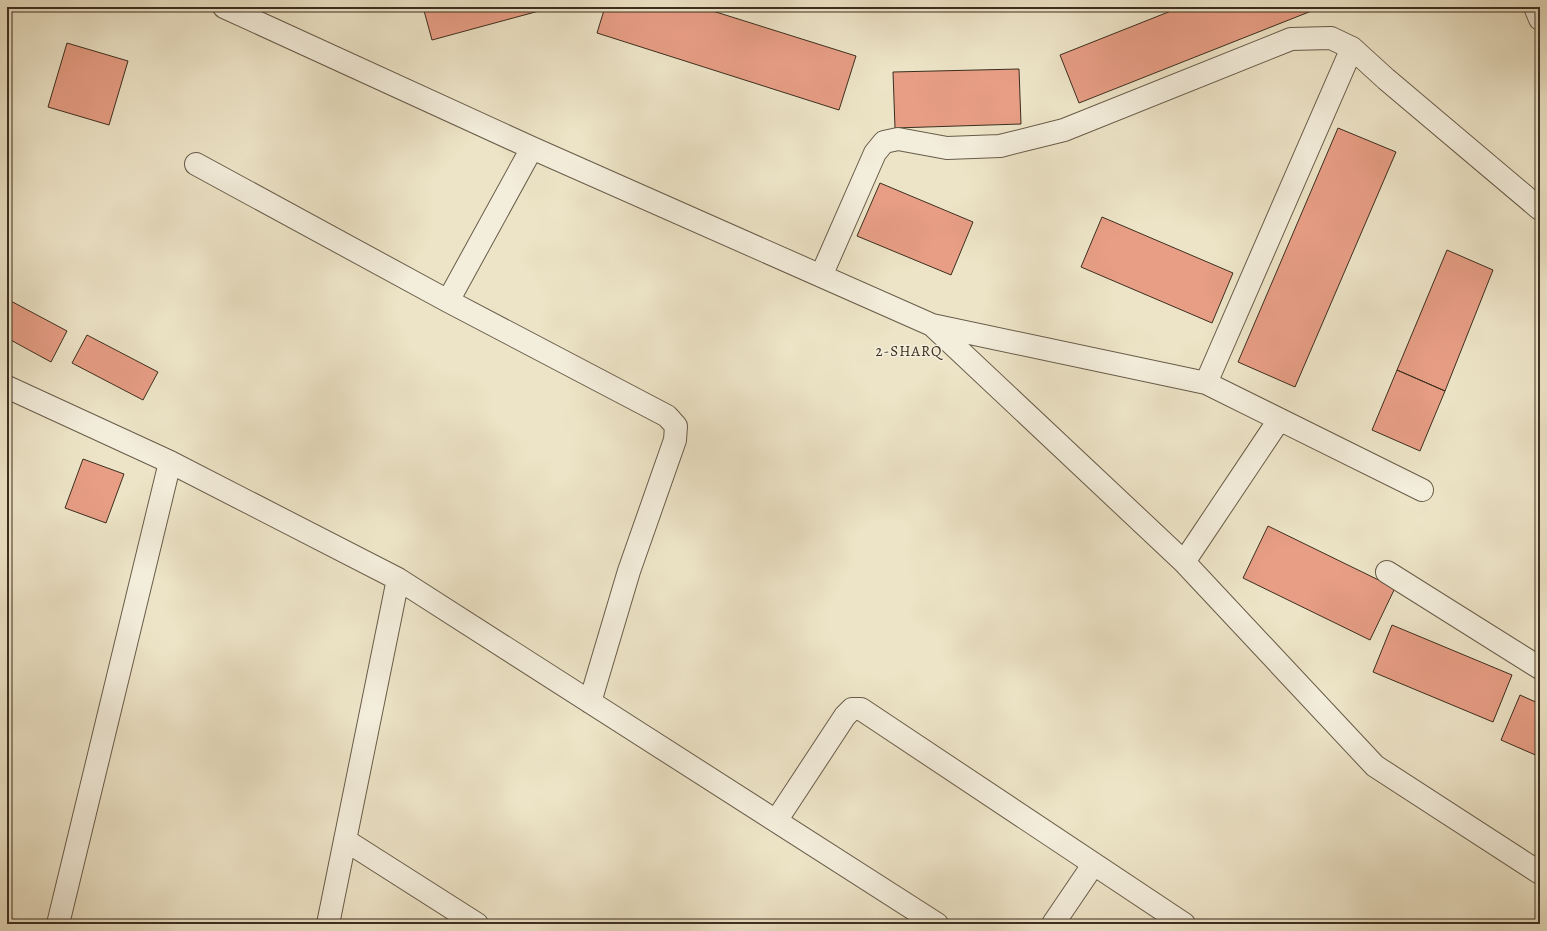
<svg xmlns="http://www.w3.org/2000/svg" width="1547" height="931" font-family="Alegreya,serif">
  <rect width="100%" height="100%" fill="#ede4c7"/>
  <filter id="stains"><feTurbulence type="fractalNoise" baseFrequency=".005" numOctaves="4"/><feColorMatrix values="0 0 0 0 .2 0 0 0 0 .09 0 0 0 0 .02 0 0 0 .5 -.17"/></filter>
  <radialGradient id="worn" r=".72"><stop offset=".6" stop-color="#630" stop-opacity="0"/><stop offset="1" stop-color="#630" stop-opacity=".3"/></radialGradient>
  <path fill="#e79e85" stroke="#3c2e1f" d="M423,7H550V8L432,40Z
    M605,7H700L856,56L839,110L597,33Z
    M1181,7H1313L1314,10L1079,103L1060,55Z
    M67,43L128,61L109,125L48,107Z
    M1019,69L1021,124L895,128L893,72Z
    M1338,128L1396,152L1295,387L1238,362Z
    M880,183L973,222L951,275L857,236Z
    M1102,217L1233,273L1212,323L1081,267Z
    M1447,250L1493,270L1445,391L1397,370Z
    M7,299L67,331L51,362L7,338Z
    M87,335L158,372L143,400L72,363Z
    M1397,370L1445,391L1420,451L1372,430Z
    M83,459L124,474L106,523L65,508Z
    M1268,526L1395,588L1370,640L1243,578Z
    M1392,625L1512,675L1493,722L1373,672Z
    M1520,695L1540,704V757L1501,740Z"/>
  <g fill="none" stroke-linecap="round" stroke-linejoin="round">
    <defs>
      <path id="minor" d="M224,7L532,148L932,325L1184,562L1375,766L1540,873
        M1535,7L1540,19
        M196,164L448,301L667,416L676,426L675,440L629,571L590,702
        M821,276L875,153L884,142L898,139L947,148L1000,146L1064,130L1291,39L1331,38L1352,48L1386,79L1540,209
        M448,301L532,148
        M932,325L1206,383L1422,490
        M1206,383L1352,48
        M7,387L170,462L398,579L937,924
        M1184,562L1279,420
        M1387,572L1540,668
        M776,821L845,716L852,709H861L1184,924
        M345,840L477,924
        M58,924L170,462
        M328,924L398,579
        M1053,924L1093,865"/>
    </defs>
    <use href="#minor" stroke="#685c49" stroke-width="24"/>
    <use href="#minor" stroke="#f3eddb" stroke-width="22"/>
  </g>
  <g text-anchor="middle" stroke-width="3" stroke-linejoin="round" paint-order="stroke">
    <g font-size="15" letter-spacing="1" fill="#3c2e1f" stroke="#f3eddb">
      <text x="909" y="356">2-SHARQ</text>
    </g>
  </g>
  <rect width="1547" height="931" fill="none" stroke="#ede4c7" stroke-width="24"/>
  <rect x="8" y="8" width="1531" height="915" fill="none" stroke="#3c2e1f" stroke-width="2"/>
  <rect x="12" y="12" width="1523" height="907" fill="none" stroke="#3c2e1f"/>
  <rect width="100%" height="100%" filter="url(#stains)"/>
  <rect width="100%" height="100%" fill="url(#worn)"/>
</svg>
